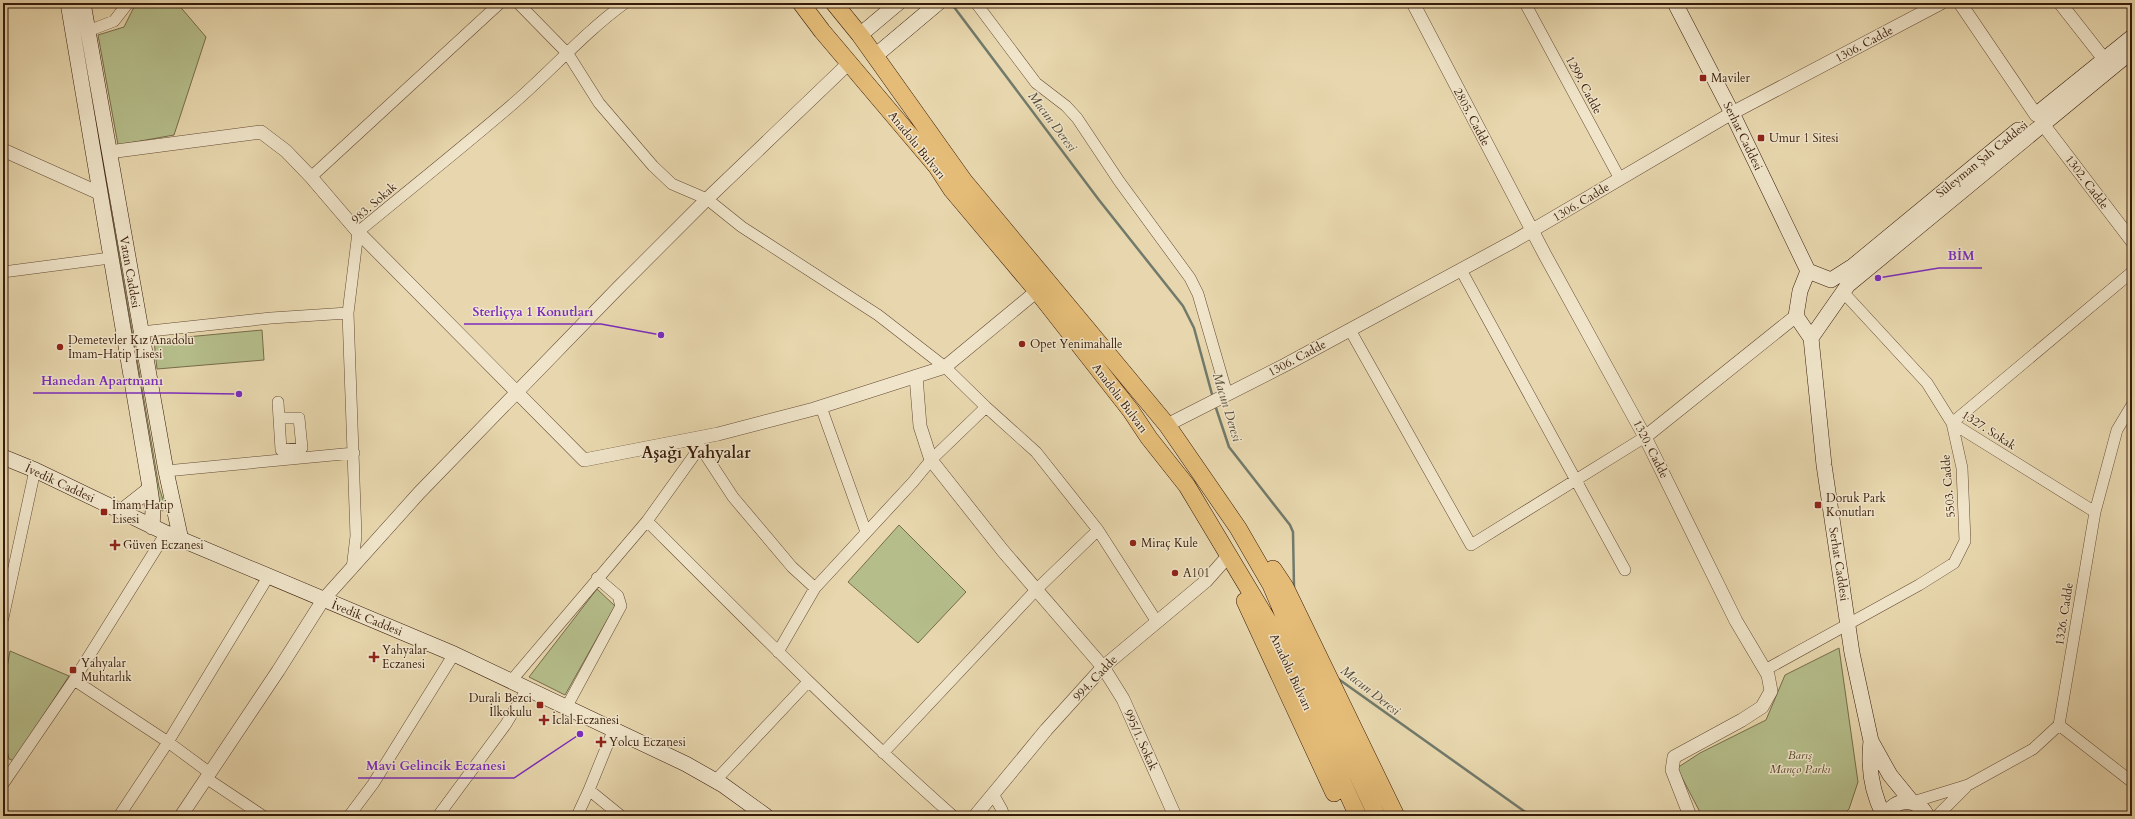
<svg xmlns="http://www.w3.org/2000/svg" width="2135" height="819" font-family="Cardo,serif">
  <rect width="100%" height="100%" fill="#e8d7ae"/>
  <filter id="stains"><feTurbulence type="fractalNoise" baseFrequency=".005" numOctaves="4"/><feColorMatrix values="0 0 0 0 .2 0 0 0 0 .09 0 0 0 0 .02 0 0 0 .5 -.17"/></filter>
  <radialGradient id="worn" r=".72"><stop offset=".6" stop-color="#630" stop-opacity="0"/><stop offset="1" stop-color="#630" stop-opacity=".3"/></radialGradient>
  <path fill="#b5be8b" stroke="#766c4a" d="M136,3H177L206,37L174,135L118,145L98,35L124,27Z
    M79,23L159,487L165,506L163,511L160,510Z
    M262,330L264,360L157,369L154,340Z
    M899,525L966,592L918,643L848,582Z
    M597,589L615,606L565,695L529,677Z
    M1839,648L1858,782L1849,809L1842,816H1702L1677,768L1700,753L1766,720L1785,675Z
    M10,651L69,676L14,761L9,759C0,723 3,688 10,651Z"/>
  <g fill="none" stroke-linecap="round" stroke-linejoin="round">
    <path stroke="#717a6b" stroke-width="2.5" d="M951,3L1099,200L1183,306L1194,328L1213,398
      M1215,405L1229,447L1290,525L1293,532L1294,587
      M1337,678L1531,816"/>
    <defs>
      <path id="minor" d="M518,3L568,54L599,103L653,166L672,184L707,199L742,227L878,315L945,367L986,407L1036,452L1098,530L1157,622
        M976,3L1036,83L1066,106L1077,118L1119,181L1190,278L1198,294L1227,394
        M1525,3L1620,179
        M88,31L114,21L128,3
        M311,177L500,3
        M1461,270L1625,570
        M3,272L110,258
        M1843,292L1927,383L1952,423L2095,512
        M1350,330L1471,545L1645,437
        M141,332L271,318L348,313
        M278,402L281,450L302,448L299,418H279
        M821,407L866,532
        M1952,423L2132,272
        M697,442L733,497L792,567L815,588
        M166,471L354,453
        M647,521C747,621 847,722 953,816
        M352,569L356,536L348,313L358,232C410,189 463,147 514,103C552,70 585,32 625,3
        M3,618L35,470
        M778,652L815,588L913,482L931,460L986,407
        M1765,670L1919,585L1954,563L1965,541L1962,468L1952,423
        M74,680L168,742L210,773
        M511,681L647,521L700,447
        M566,708L621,606L618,596L597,578
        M2059,725L2132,782
        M883,753L1036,590L1098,530
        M206,778L263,816
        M715,781L808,682
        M3,784L74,680L166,533
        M589,790L621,816
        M993,794L1002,810L1004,816
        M1913,802L1968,785L2033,749L2059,725L2095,512L2117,430L2132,405
        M119,816L168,742L268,577
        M349,816L373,784L454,654
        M438,816L506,724L527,689
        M577,816L589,790L613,731
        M1937,816L1966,787"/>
      <path id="tertiary" d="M1413,3L1545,255L1645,437L1736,621L1768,675L1771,691L1762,707L1742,720L1674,757L1672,770L1690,816
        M1960,3L2036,115
        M2060,3L2104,59
        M2042,123L2132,241
        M3,150L99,193
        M109,152L261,132L286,151L311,177L358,232L584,460L718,434L814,409L945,367L1037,291
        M916,376L920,426L931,460L1003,551L1103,667L1123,699L1175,816
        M1167,425L1285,365L1514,241L1732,113L1941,3
        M1645,437L1796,316
        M181,816L278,671L323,600L419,493L618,288L707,199L849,63
        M975,816L1046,730L1103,667L1206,581L1229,555"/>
      <path id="secondary" d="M68,3L149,482L153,510L152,527
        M83,3L166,471L181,540
        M1675,3L1732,113L1808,271L1831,280
        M860,35L898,3
        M875,56L938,3
        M2038,113L2132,37
        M1808,271L1800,291L1796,316L1811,338L1824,465L1852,653L1871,741L1890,775L1912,802
        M1831,280L1853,266L2018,130
        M1811,338L1848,285L2132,51
        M3,457L35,470L166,533L454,654L686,764L723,785L766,816
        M122,511L150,489
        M1871,741C1868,766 1872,793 1884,816
        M1886,816C1895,797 1918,797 1927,816"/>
      <path id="primary" d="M801,3L822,31L937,167L952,190L1037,291L1131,411L1149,438L1187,486L1268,621L1358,816
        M834,3L860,35L964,181L1167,425L1238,528L1271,585L1291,632L1377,816
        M1273,569L1285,587L1396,816
        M1245,601L1334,793"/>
    </defs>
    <use href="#minor" stroke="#644a33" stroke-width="12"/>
    <use href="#tertiary" stroke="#644a33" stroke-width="14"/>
    <use href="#secondary" stroke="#381b0a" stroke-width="16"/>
    <use href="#primary" stroke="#381b0a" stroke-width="18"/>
    <use href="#minor" stroke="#f0e5ca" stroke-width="11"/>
    <use href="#tertiary" stroke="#f0e5ca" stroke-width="13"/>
    <use href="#secondary" stroke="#f0e5ca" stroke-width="15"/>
    <use href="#primary" stroke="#e4bc77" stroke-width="17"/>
  </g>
  <g fill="#8f2418" stroke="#f0e5ca" stroke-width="1.5">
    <rect x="1699" y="74" width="8" height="8" rx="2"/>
    <rect x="1757" y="134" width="8" height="8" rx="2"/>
    <circle cx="1022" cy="344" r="4"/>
    <circle cx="60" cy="347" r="4"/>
    <rect x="1814" y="501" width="8" height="8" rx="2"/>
    <rect x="100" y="508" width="8" height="8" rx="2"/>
    <circle cx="1133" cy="543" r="4"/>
    <path d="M113 539h4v4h4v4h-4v4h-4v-4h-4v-4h4z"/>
    <circle cx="1175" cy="573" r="4"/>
    <path d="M372 651h4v4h4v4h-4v4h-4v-4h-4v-4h4z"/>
    <rect x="69" y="666" width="8" height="8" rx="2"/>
    <rect x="536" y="701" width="8" height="8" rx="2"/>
    <path d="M542 714h4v4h4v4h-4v4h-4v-4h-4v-4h4z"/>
    <path d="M599 736h4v4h4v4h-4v4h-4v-4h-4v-4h4z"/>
  </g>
  <g text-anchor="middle" stroke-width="3" stroke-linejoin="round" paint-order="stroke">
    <g font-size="12" fill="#381b0a" stroke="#f0e5ca">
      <text transform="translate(1864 44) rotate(-28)" y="4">1306. Cadde</text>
      <text transform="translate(1584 85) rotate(62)" y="4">1299. Cadde</text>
      <text transform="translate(1472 117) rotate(62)" y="4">2805. Cadde</text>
      <text transform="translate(1743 136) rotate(64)" y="4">Serhat Caddesi</text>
      <text transform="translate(917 145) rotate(51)" y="4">Anadolu Bulvarı</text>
      <text transform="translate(1982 159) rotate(-39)" y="4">Süleyman Şah Caddesi</text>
      <text transform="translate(2087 182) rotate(53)" y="4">1302. Cadde</text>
      <text transform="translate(1581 202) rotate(-31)" y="4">1306. Cadde</text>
      <text transform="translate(374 203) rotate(-41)" y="4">983. Sokak</text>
      <text transform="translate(130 272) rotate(80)" y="4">Vatan Caddesi</text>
      <text transform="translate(1297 358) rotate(-28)" y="4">1306. Cadde</text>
      <text transform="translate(1120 398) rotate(53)" y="4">Anadolu Bulvarı</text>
      <text transform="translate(1989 430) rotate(33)" y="4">1327. Sokak</text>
      <text transform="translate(1651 449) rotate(63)" y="4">1320. Cadde</text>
      <text transform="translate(60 483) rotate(25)" y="4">İvedik Caddesi</text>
      <text transform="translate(1948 486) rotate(-95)" y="4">5503. Cadde</text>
      <text transform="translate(1839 564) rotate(81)" y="4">Serhat Caddesi</text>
      <text transform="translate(2064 614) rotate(-81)" y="4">1326. Cadde</text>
      <text transform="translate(367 618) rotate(22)" y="4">İvedik Caddesi</text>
      <text transform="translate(1291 672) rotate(65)" y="4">Anadolu Bulvarı</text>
      <text transform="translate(1095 678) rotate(-46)" y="4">994. Cadde</text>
      <text transform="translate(1141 740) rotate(66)" y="4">995/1. Sokak</text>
    </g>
    <g font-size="12" fill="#381b0a" stroke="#f0e5ca" text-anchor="start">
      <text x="1711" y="82">Maviler</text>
      <text x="1769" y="142">Umur 1 Sitesi</text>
      <text x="68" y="344">Demetevler Kız Anadolu<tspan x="68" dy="14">İmam-Hatip Lisesi</tspan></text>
      <text x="1030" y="348">Opet Yenimahalle</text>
      <text x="1826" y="502">Doruk Park<tspan x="1826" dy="14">Konutları</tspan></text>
      <text x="112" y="509">İmam Hatip<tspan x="112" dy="14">Lisesi</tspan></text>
      <text x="1141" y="547">Miraç Kule</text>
      <text x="123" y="549">Güven Eczanesi</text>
      <text x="1183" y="577">A101</text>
      <text x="382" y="654">Yahyalar<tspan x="382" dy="14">Eczanesi</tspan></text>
      <text x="81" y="667">Yahyalar<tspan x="81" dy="14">Muhtarlık</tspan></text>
      <text x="532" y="702" text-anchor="end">Durali Bezci<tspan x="532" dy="14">İlkokulu</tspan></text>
      <text x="552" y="724">İclal Eczanesi</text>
      <text x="609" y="746">Yolcu Eczanesi</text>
    </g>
    <g font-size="12" font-style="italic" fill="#5e4c31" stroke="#f0e5ca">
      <text x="1800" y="759">Barış<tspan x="1800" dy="14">Manço Parkı</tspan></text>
    </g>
    <g font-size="13" font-style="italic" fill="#544b3a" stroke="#f0e5ca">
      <text transform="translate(1053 121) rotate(53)" y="5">Macun Deresi</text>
      <text transform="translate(1228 407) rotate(73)" y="5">Macun Deresi</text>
      <text transform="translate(1371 690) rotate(38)" y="5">Macun Deresi</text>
    </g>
    <g font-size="16" font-weight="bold" fill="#381b0a" stroke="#f0e5ca">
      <text x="696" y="458">Aşağı Yahyalar</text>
    </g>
  </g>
  <path fill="none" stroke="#7b2cbf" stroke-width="1.5" d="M1878 278L1939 268H1982M661 335L601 324H464M239 394L171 393H33M580 734L514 778H358"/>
  <g fill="#7b2cbf" stroke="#f0e5ca" stroke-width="1.5">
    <circle cx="1878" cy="278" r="4"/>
    <circle cx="661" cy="335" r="4"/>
    <circle cx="239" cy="394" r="4"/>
    <circle cx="580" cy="734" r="4"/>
  </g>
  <g font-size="13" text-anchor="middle" font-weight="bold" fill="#7b2cbf" stroke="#f0e5ca" stroke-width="3" stroke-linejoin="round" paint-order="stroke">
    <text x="1961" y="260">BİM</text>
    <text x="533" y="316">Sterliçya 1 Konutları</text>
    <text x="102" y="385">Hanedan Apartmanı</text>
    <text x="436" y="770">Mavi Gelincik Eczanesi</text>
  </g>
  <rect width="2135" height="819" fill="none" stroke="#e8d7ae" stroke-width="16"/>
  <rect x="4" y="4" width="2127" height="811" fill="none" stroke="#381b0a" stroke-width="2"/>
  <rect x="8" y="8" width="2119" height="803" fill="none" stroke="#381b0a"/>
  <rect width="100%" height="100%" filter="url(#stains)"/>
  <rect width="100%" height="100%" fill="url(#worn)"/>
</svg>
